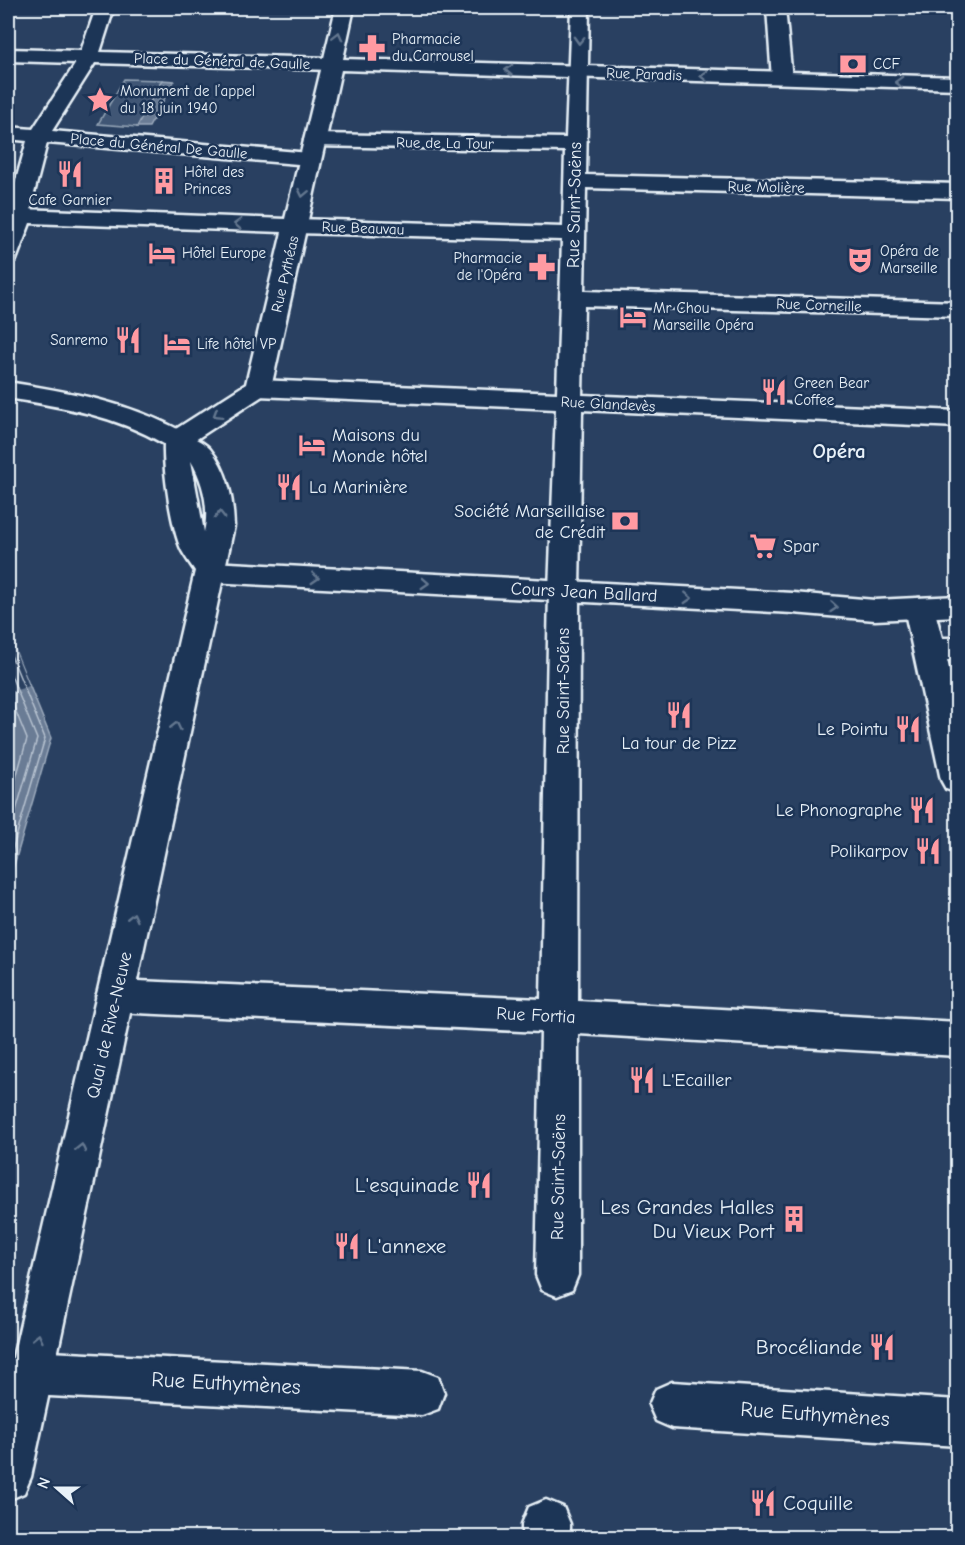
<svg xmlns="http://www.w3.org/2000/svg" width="965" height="1545" font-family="'Comic Neue',sans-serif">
  <rect width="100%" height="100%" fill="#294061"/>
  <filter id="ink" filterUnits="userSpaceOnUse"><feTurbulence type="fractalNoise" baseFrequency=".0167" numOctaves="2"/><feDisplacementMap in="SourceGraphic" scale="12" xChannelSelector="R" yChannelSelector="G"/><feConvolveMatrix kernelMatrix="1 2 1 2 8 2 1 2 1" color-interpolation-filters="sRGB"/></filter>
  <g filter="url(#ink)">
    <path fill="#415774" stroke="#94a4b6" stroke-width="1.5" d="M124,79L162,80L137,127L98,124Z"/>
    <path fill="#6b7c95" stroke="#9dabbd" stroke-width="1.5" d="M162,80L174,81L149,127H137Z
      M8,633L51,738L8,886Z"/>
    <path fill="#294061" d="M8,633L29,686L8,693Z"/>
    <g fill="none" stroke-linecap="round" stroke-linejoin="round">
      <path stroke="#b6c2d0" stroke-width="1.5" d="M8,648L45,738L8,865
        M8,668L37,739L8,838
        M8,692L27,739L8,806"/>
      <defs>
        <path id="pedestrian" d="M96,8H114L100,52L331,58L338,60L341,64L338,68L331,70L95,63L52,131L310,153L318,154L321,159L318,164L310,165L47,143L31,205L32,216L29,221L8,223V209L27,141L8,139V127L33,129L76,63L8,61V49L81,51Z
          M571,8H589L586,175L958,184V198L586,188L584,291L958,302V316L584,306L582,395L958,411V427L582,410L579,591L578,1001L958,1022V1056L578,1034V1275L572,1290L557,1296L542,1290L536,1275L541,1032L115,1012L102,1007L96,996L102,985L115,980L541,999L549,591L556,409L258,396L249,393L245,388L249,383L258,380L557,393L562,240L296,233L288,231L285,226L288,221L296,219L563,227L565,151L314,146L307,144L304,140L307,136L314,134L566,138Z
          M767,8H785L792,79L789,83H775L772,79Z
          M919,598L930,601L934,608L942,638H958V660H947L958,706V793L946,789L941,780L904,608L908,601Z
          M30,1351L422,1371L438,1377L444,1393L438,1409L422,1415L30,1395L14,1389L8,1373L14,1357Z
          M672,1382L958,1400V1446L672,1428L656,1421L649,1405L656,1389Z
          M546,1500L563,1507L570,1524V1538H522V1524L529,1507Z"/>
        <path id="minor" d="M336,8H354L343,59L958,77V89L341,70L271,388L267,393L186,446L177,448L168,446L164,440L168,434L246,384L282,232L30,223L16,260L8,262C6,247 4,224 13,211L21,209L285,219Z"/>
        <path id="tertiary" d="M211,562L793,593L875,600L958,596V616L875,620L793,613L211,582L201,579L196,572L201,565Z"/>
        <path id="secondary" d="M8,382C70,392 128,402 183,432C191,437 203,441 210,449C228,471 233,498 234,526L31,1477L24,1493L8,1500V1379L195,571C191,565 186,558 182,551C171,528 163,470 164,444C114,415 63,407 8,398ZM191,461C203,481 210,509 204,532Z"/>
      </defs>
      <use href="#pedestrian" stroke="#e8f1f8" stroke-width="5"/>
      <use href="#minor" stroke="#e8f1f8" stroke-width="5"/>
      <use href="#tertiary" stroke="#e8f1f8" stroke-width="5"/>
      <use href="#secondary" stroke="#e8f1f8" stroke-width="5"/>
      <use href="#pedestrian" fill="#1d3557" fill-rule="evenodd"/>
      <use href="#minor" fill="#1d3557" fill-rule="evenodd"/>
      <use href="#tertiary" fill="#1d3557" fill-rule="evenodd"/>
      <use href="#secondary" fill="#1d3557" fill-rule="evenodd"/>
    </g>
    <defs><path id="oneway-chevron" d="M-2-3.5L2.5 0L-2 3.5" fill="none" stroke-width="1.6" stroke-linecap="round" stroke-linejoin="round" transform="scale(1.5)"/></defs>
    <g stroke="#64778f">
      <use href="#oneway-chevron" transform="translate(338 36) rotate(-76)"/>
      <use href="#oneway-chevron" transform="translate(579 40) rotate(92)"/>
      <use href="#oneway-chevron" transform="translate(509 70) rotate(-178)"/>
      <use href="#oneway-chevron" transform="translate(704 76) rotate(-178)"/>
      <use href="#oneway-chevron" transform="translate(899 82) rotate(-178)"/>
      <use href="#oneway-chevron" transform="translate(303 193) rotate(102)"/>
      <use href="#oneway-chevron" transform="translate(238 224) rotate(-178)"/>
      <use href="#oneway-chevron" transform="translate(217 414) rotate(148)"/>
      <use href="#oneway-chevron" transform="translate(220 515) rotate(-91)"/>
      <use href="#oneway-chevron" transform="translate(315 578) rotate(3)"/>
      <use href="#oneway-chevron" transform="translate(425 583) rotate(3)"/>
      <use href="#oneway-chevron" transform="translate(688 598) rotate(3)"/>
      <use href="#oneway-chevron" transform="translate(834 607) rotate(5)"/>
      <use href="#oneway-chevron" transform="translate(176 726) rotate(-77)"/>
      <use href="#oneway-chevron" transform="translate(133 917) rotate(-77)"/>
      <use href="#oneway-chevron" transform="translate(81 1148) rotate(-77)"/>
      <use href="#oneway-chevron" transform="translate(38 1338) rotate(-77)"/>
    </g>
  </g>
  <defs>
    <symbol id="pharmacy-bare" viewBox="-9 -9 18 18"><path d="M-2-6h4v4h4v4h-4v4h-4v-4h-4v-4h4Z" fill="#ff9aa2" stroke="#1d3557" stroke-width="2.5" paint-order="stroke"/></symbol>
    <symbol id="bank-bare" viewBox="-9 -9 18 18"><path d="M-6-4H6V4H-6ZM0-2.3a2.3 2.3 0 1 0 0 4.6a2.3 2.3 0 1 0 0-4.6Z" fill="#ff9aa2" stroke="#1d3557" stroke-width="2.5" paint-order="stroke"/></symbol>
    <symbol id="sight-bare" viewBox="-9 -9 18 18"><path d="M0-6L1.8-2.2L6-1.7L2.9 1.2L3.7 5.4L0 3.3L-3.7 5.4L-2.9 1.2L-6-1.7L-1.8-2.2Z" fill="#ff9aa2" stroke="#1d3557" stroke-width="2.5" paint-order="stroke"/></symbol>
    <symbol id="restaurant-bare" viewBox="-9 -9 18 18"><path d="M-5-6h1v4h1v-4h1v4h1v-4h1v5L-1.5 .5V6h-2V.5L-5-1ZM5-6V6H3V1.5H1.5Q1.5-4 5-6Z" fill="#ff9aa2" stroke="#1d3557" stroke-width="2.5" paint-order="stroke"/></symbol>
    <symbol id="building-bare" viewBox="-9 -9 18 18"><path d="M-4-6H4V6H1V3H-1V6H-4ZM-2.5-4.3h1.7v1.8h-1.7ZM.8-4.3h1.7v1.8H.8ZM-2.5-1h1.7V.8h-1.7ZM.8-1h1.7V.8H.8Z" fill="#ff9aa2" stroke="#1d3557" stroke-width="2.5" paint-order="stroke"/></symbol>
    <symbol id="hotel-bare" viewBox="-9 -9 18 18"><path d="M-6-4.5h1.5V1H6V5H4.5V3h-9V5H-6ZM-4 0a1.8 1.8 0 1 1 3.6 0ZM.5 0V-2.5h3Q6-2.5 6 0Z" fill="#ff9aa2" stroke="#1d3557" stroke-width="2.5" paint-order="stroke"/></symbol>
    <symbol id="theatre-bare" viewBox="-9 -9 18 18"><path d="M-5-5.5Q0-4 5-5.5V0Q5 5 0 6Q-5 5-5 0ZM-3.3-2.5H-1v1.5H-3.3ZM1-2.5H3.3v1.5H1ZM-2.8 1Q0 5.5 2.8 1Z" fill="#ff9aa2" stroke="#1d3557" stroke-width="2.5" paint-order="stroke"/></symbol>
    <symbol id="supermarket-bare" viewBox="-9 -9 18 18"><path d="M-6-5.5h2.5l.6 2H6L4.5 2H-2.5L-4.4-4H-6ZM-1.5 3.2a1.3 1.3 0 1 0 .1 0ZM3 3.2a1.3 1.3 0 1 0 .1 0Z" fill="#ff9aa2" stroke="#1d3557" stroke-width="2.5" paint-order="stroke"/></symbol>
  </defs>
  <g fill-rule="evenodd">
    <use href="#pharmacy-bare" x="353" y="29" width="38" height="38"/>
    <use href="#bank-bare" x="834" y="45" width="38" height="38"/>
    <use href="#sight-bare" x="81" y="81" width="38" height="38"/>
    <use href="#restaurant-bare" x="51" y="155" width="38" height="38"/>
    <use href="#building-bare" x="145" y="162" width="38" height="38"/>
    <use href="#hotel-bare" x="143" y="234" width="38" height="38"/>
    <use href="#theatre-bare" x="841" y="241" width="38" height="38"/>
    <use href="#pharmacy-bare" x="523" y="248" width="38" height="38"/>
    <use href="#hotel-bare" x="614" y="298" width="38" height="38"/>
    <use href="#restaurant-bare" x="109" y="321" width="38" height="38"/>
    <use href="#hotel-bare" x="158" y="325" width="38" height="38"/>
    <use href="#restaurant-bare" x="755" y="373" width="38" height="38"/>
    <use href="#hotel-bare" x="293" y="426" width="38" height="38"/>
    <use href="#restaurant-bare" x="270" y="468" width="38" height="38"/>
    <use href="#bank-bare" x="606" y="502" width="38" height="38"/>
    <use href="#supermarket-bare" x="744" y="527" width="38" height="38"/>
    <use href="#restaurant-bare" x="660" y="696" width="38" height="38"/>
    <use href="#restaurant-bare" x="889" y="710" width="38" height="38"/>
    <use href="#restaurant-bare" x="903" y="791" width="38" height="38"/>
    <use href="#restaurant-bare" x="909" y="832" width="38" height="38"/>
    <use href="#restaurant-bare" x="623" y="1061" width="38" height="38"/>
    <use href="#restaurant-bare" x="460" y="1166" width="38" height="38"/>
    <use href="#building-bare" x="775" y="1200" width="38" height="38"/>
    <use href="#restaurant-bare" x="328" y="1227" width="38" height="38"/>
    <use href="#restaurant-bare" x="863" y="1328" width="38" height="38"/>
    <use href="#restaurant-bare" x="744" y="1484" width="38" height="38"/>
  </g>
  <g text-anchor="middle" stroke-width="5" stroke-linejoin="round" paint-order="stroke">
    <g font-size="15" fill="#e8f1f8" stroke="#1d3557" text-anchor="start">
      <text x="392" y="44">Pharmacie<tspan x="392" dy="17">du Carrousel</tspan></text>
      <text x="873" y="69">CCF</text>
      <text x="120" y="96">Monument de l’appel<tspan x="120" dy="17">du 18 juin 1940</tspan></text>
      <text x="184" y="177">Hôtel des<tspan x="184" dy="17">Princes</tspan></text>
      <text x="70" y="205" text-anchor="middle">Cafe Garnier</text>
      <text x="880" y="256">Opéra de<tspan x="880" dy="17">Marseille</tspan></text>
      <text x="182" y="258">Hôtel Europe</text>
      <text x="522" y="263" text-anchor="end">Pharmacie<tspan x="522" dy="17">de l'Opéra</tspan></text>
      <text x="653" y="313">Mr Chou<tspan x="653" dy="17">Marseille Opéra</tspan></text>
      <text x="108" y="345" text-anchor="end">Sanremo</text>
      <text x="197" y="349">Life hôtel VP</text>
      <text x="794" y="388">Green Bear<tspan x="794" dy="17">Coffee</tspan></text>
    </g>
    <g font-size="15" fill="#e8f1f8" stroke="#1d3557">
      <text transform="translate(222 61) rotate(2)" y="5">Place du Général de Gaulle</text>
      <text transform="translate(644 74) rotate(2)" y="5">Rue Paradis</text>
      <text transform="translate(445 143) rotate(1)" y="5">Rue de La Tour</text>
      <text transform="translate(159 146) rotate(5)" y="5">Place du Général De Gaulle</text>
      <text transform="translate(766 187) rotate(1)" y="5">Rue Molière</text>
      <text transform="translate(363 228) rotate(2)" y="5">Rue Beauvau</text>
      <text transform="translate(285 274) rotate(-77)" y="5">Rue Pythéas</text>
      <text transform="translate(819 305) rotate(2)" y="5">Rue Corneille</text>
      <text transform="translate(608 404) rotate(3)" y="5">Rue Glandevès</text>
    </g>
    <g font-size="18" fill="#e8f1f8" stroke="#1d3557">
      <text transform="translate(574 205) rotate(-89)" y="6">Rue Saint-Saëns</text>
      <text transform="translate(584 592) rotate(3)" y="6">Cours Jean Ballard</text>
      <text transform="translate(563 691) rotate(-90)" y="6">Rue Saint-Saëns</text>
      <text transform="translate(536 1015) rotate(3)" y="6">Rue Fortia</text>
      <text transform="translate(109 1025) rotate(-77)" y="6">Quai de Rive-Neuve</text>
      <text transform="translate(558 1177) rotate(-89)" y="6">Rue Saint-Saëns</text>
    </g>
    <g font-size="18" fill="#e8f1f8" stroke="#1d3557" text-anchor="start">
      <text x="332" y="441">Maisons du<tspan x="332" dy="21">Monde hôtel</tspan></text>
      <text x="309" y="493">La Marinière</text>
      <text x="605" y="517" text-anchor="end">Société Marseillaise<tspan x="605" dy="21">de Crédit</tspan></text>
      <text x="783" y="552">Spar</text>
      <text x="888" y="735" text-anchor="end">Le Pointu</text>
      <text x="679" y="749" text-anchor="middle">La tour de Pizz</text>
      <text x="902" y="816" text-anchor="end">Le Phonographe</text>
      <text x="908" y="857" text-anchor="end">Polikarpov</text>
      <text x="662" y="1086">L'Ecailler</text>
    </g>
    <g font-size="21" font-weight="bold" fill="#e8f1f8" stroke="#1d3557">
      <text x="839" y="458">Opéra</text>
    </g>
    <g font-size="21" fill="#e8f1f8" stroke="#1d3557" text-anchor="end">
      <text x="459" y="1192">L'esquinade</text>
      <text x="774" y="1214">Les Grandes Halles<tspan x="774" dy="24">Du Vieux Port</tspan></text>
      <text x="367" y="1253" text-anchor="start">L'annexe</text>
      <text x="862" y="1354">Brocéliande</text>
      <text x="783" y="1510" text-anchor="start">Coquille</text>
    </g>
    <g font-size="21" fill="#e8f1f8" stroke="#1d3557">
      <text transform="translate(226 1383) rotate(3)" y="7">Rue Euthymènes</text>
      <text transform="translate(815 1414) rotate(4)" y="7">Rue Euthymènes</text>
    </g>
  </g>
  <rect width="965" height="1545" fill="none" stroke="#1d3557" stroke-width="30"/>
  <rect x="15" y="15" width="935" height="1515" fill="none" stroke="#e8f1f8" stroke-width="2" filter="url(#ink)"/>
  <g transform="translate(57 1488) rotate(291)" stroke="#1d3557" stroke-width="4.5" paint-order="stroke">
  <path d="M0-4.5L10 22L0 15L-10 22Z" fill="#e8f1f8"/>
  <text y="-9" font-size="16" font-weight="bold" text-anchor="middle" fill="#e8f1f8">N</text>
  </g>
</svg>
